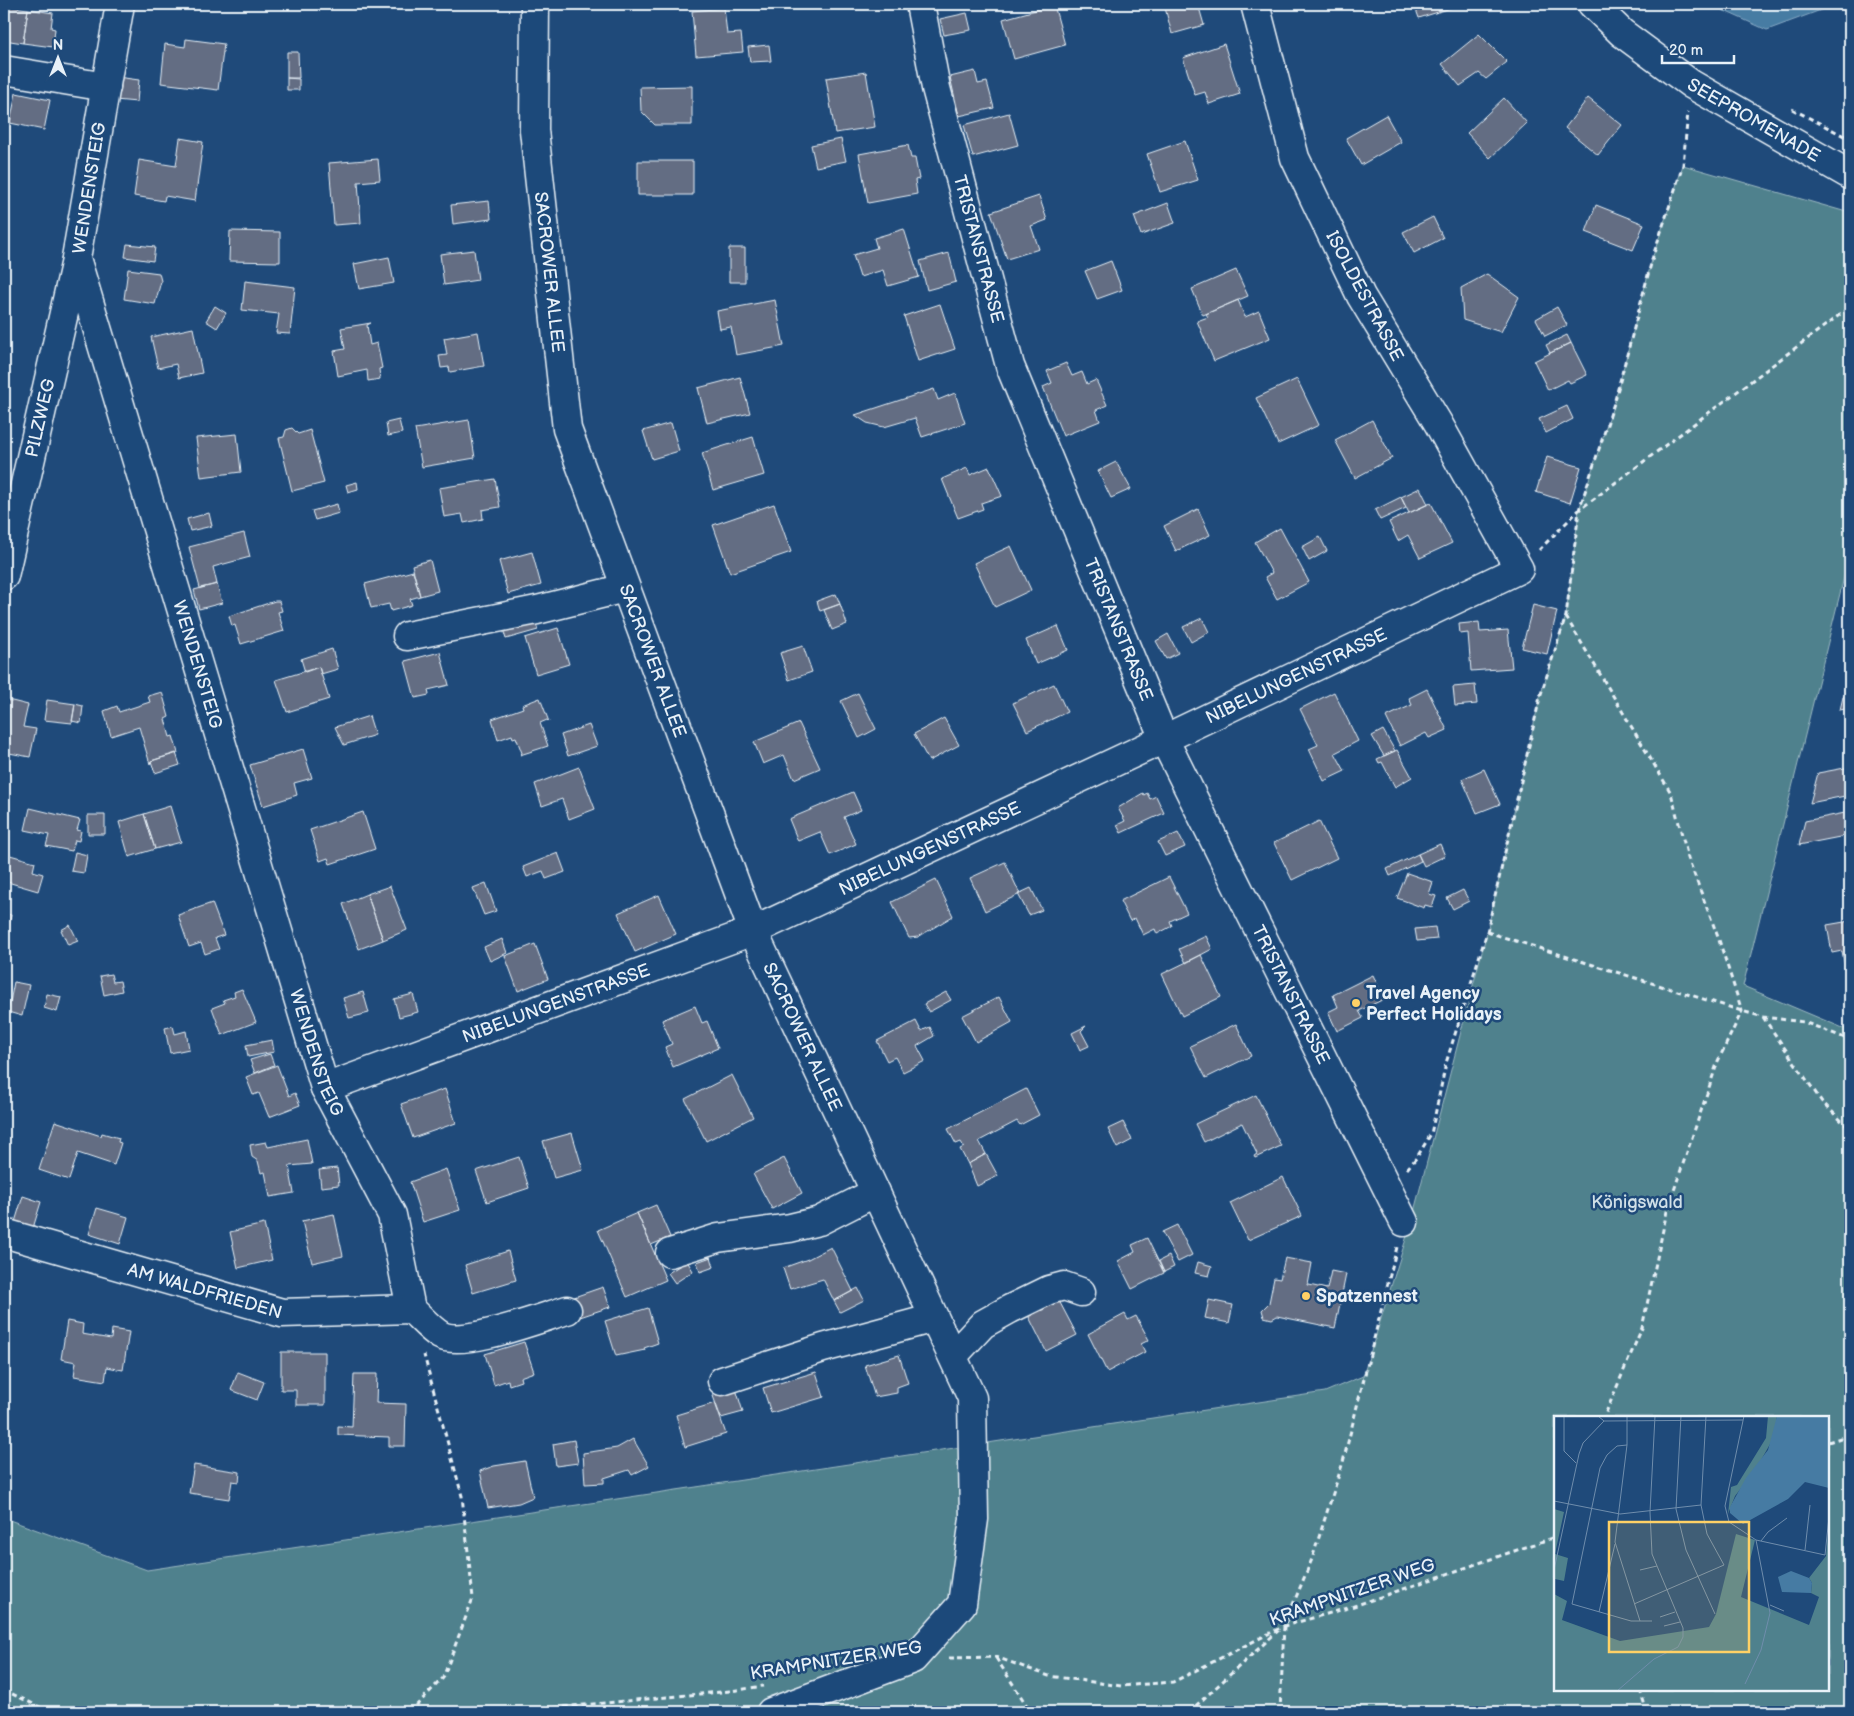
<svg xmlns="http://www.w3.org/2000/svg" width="1854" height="1716" font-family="'Balsamiq Sans',sans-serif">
  <rect width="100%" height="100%" fill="#1f4a7a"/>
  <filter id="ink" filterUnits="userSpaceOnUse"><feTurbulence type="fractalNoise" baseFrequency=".02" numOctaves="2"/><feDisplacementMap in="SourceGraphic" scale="10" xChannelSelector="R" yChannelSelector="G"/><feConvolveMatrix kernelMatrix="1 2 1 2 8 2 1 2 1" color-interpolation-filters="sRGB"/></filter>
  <g filter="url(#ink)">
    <path fill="#4f818d" stroke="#9cb9c2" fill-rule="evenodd" d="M1683,165L1850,213V553L1743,986L1850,1031V1712H4V1518L147,1570L1325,1392L1363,1376L1411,1223L1487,932L1540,697L1566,616L1579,510L1615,400L1653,256ZM1555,1417H1828V1690H1555Z"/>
    <path fill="#467ba3" stroke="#87aac5" d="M1709,4H1837L1767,30Z"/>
    <path fill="#636d83" stroke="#e8f1f8" d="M1164,4H1198L1204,25L1172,34Z
      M1414,4H1453L1454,7L1419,18Z
      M1054,5L1065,45L1014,59L1003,19Z
      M4,6L28,9L23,43L4,40Z
      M724,8L727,34L741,33L743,52L696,56L692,11Z
      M28,9L53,13L51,28L55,29L53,47L23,43Z
      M967,13L971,30L944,35L940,19Z
      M1479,34L1507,62L1486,79L1479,73L1460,86L1442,64Z
      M186,39L224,44L218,90L161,83L165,44L185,47Z
      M1224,44L1240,94L1209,104L1205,92L1195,95L1183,58Z
      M769,45L771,61L750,62L748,47Z
      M287,52H298L299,78H287Z
      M975,71L978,84L987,82L994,108L959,116L950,77Z
      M866,72L875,127L835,133L826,78Z
      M117,77L139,80L137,102L115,100Z
      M287,78L299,79V90H287Z
      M692,86V125H655L641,111L640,87Z
      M16,93L50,100L44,130L10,123Z
      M1504,98L1527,123L1490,158L1467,133Z
      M1588,98L1622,125L1598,155L1565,128Z
      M1009,113L1018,145L973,157L964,125Z
      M1386,115L1401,142L1361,165L1346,138Z
      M180,138L203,142L195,201L165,196L164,201L134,196L139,160L176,166Z
      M841,139L846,161L816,167L811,145Z
      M1185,141L1198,180L1160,192L1147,154Z
      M908,145L911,158H915L919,179L915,180L917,194L868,203L859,154Z
      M378,159L380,180L358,182L361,223L334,225L329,163Z
      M638,161H693V195H638Z
      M1039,196L1047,220L1031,226L1039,249L1007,259L991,212Z
      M489,201L491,219L453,224L451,205Z
      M1168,203L1175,223L1141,235L1134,216Z
      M1596,205L1644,224L1633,250L1586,232Z
      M1433,217L1443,238L1414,253L1403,232Z
      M904,229L919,277L888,286L883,270L860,277L853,255L877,248L874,238Z
      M230,231L280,232V262L229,261Z
      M127,244L155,247L153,261L125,257Z
      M729,248H745V282H729Z
      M474,250L478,280L444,285L440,254Z
      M949,253L956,282L927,290L920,261Z
      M389,257L394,283L359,289L354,264Z
      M1111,261L1122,290L1097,299L1085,271Z
      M128,269L159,273L161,281L155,304L124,299Z
      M1236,270L1248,296L1203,315L1192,289Z
      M1487,274L1519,297L1501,332L1463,320L1461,288Z
      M245,281L295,287L290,334L276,333L279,314L242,310Z
      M775,300L784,346L736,355L731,327L720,329L717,311Z
      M1238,300L1245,317L1259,311L1270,338L1214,361L1197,321L1208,317L1206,314Z
      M940,304L955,349L918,361L904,316Z
      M215,306L226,313L217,328L206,321Z
      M1557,307L1567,325L1545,336L1536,319Z
      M371,323L367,325L370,345L377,343L382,368L379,369L380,379L368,381L367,370L338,376L334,351L345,349L341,328Z
      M193,328L202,373L179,378L176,364L158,368L151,337Z
      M478,332L484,366L450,372L449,367L441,368L439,356L447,355L444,338Z
      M1567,335L1571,343L1550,353L1546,345Z
      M1571,343L1587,375L1570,383L1568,380L1548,390L1534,361Z
      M1066,363L1072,376L1082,372L1087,384L1096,380L1107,405L1096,410L1100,421L1063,436L1043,387L1052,383L1047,371Z
      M740,377L750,413L707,423L698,388Z
      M1297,379L1319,425L1278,444L1256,398Z
      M934,389L938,400L955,393L965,423L922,437L915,418L884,427L867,423L855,415Z
      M1567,406L1573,419L1546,433L1539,419Z
      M399,420L402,433L388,436L386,423Z
      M469,420L475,458L422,467L415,429Z
      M1372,420L1392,458L1355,478L1335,440Z
      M671,423L679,451L652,459L643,431Z
      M292,428L298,434L310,430L324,483L292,491L279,438L284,437L286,430Z
      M237,434L241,472L201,477L196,438Z
      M753,437L764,475L713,490L702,453Z
      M1547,457L1581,467L1570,503L1536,492Z
      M1116,462L1131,489L1111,498L1098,471Z
      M989,467L1002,496L981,503L983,509L958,518L942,479L967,468L970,475Z
      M495,479L500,507L482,510L483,519L464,523L462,514L444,517L439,488Z
      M357,482L358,489L348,492L346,485Z
      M1420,488L1428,504L1409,513L1401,497Z
      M1401,497L1406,508L1380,520L1375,510Z
      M1431,503L1452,543L1420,558L1408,535L1398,541L1389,522Z
      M337,504L339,513L315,520L312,511Z
      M774,504L791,552L730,573L713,525Z
      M1198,509L1210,535L1176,551L1164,526Z
      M209,513L212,526L190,531L187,519Z
      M1280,528L1309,582L1277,599L1265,577L1272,573L1255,542Z
      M244,533L250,557L213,567L217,584L200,588L189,547Z
      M1320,537L1327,551L1309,561L1302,547Z
      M1011,546L1031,590L995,607L974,563Z
      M532,552L541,585L508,594L499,561Z
      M430,560L438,591L420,596L412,565Z
      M413,571L420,596L410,599L412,605L391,611L389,604L371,608L365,584Z
      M217,584L222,603L199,609L194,590Z
      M836,594L840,604L820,611L817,601Z
      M275,601H279L282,611L278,612L284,631L241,644L235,625L232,626L229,616Z
      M840,604L847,624L832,630L824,610Z
      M1533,605L1557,611L1547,654L1522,648Z
      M534,618L538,630L506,639L502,626Z
      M1202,618L1209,632L1191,642L1183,627Z
      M1479,622L1480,632L1508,630L1512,668L1471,671L1468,633L1460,634L1459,624Z
      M1058,626L1068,650L1036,664L1026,640Z
      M558,628L569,664L536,674L525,638Z
      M1168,634L1178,653L1166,659L1156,641Z
      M803,646L812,672L789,680L780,653Z
      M332,649L338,669L321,674L319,667L305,672L301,659Z
      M440,652L449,685L428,690L429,695L415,698L405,661Z
      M319,667L329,699L287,712L276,680Z
      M1054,684L1067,712L1027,731L1013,703Z
      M1475,685L1477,704L1455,706L1453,687Z
      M1427,689L1447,730L1429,738L1426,733L1400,746L1386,717L1412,705L1409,698Z
      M162,692L169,717L165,719L170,737L173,736L178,753L151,761L150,764L139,727L111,736L104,711L117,706L119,712L150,702L148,696Z
      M1334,692L1358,741L1335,753L1345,771L1324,781L1309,749L1318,745L1300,709Z
      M1849,692H1850V708L1840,710L1843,697L1849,696Z
      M858,693L876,729L859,738L841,701Z
      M540,698L549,722L547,720L540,723L548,746L520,755L522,753L516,737L513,738L512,735L498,740L492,719L523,708L522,705Z
      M8,700L28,705L23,727L36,729L30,757L4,752V721Z
      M47,700L75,704L72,723L44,720Z
      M75,704L83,706L81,723L72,721Z
      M369,716L375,735L344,745L335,727Z
      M944,718L959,745L929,761L914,734Z
      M799,723L820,768L794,779L784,755L763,764L754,742Z
      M589,725L597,746L568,756L561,735Z
      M1383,730L1395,751L1384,756L1372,736Z
      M303,749L312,778L294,783L297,795L263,806L250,765Z
      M1397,750L1412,777L1395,787L1382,762L1379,763L1377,759Z
      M176,753L180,765L155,773L151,761Z
      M579,767L595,809L569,819L562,799L542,806L535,784Z
      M1850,767V795L1810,803L1818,773Z
      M1484,769L1500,804L1477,813L1462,779Z
      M853,792L861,810L844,817L856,844L830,855L820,832L798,841L789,819Z
      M1143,793L1144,795L1147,793L1150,799L1156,796L1164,813L1121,833L1117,825L1125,821L1118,808Z
      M170,806L181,842L155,849L144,814Z
      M30,808L80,820L77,830L81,831L79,841L75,840L72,851L46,846L49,835L25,830Z
      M363,812L375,849L330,864L328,858L320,861L310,830Z
      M1850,812V835L1799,845L1805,821Z
      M144,814L155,849L129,857L119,822Z
      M88,815H105V834H88Z
      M1319,821L1337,858L1292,880L1274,843Z
      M1178,833L1185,847L1165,856L1158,842Z
      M1440,844L1445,856L1424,866L1418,854Z
      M75,852L87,855L84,873L71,871Z
      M558,853L565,872L546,879L543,871L527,877L523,867Z
      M1418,854L1421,861L1390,876L1387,869Z
      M10,855L35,862L33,871L43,874L38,891L4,881V863L7,864Z
      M1005,862L1020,894L985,911L970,878Z
      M1407,873L1433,882L1429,894L1436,896L1432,907L1425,905L1424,908L1397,898Z
      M1169,877L1187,913L1170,921L1172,926L1157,934L1155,929L1143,935L1135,918L1130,921L1120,901Z
      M936,880L953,916L918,937L909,938L892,902Z
      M486,883L496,911L484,915L473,888Z
      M390,886L407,930L383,940L367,894Z
      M1031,888L1042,910L1029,915L1018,894Z
      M1463,890L1469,901L1453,909L1447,898Z
      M367,894L383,940L359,949L343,904Z
      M659,895L676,934L635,952L618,913Z
      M212,903L224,935L215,938L219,949L205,954L201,943L189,947L178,915Z
      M4,913L11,915L6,941H4Z
      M1850,921V982H1848L1842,951L1832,953L1827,925Z
      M70,925L78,941L68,945L61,930Z
      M1435,927L1437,939L1417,941L1415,929Z
      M1206,936L1212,949L1186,963L1179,949Z
      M502,939L507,953L490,961L484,947Z
      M535,944L548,979L518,991L505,956Z
      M1201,955L1221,997L1182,1016L1162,974Z
      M111,974L113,982L120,981L122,991L104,995L100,976Z
      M1373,975L1384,999L1359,1011L1363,1018L1337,1031L1328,1012L1338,1007L1333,995Z
      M14,982L29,985L22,1016L8,1012Z
      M242,989L256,1022L222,1035L212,1008L225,1003L223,1000L235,996L234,992Z
      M363,992L369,1013L349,1018L343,998Z
      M946,992L951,1000L929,1012L924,1004Z
      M47,994L61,997L57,1012L44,1008Z
      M413,994L418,1012L399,1017L394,999Z
      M999,997L1012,1022L976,1042L962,1016Z
      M695,1006L702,1023L707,1021L718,1048L673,1067L665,1047L672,1044L662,1020Z
      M916,1021L921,1031L930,1027L934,1036L917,1046L925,1061L903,1072L895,1057L887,1061L877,1041Z
      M1236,1024L1251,1056L1206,1078L1190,1046Z
      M173,1026L175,1034L186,1031L189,1049L170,1053L165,1028Z
      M1086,1026L1081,1031L1089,1046L1080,1050L1072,1033Z
      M272,1040L274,1052L248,1057L246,1045Z
      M270,1054L274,1065L255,1073L250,1060Z
      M277,1065L289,1096L295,1093L300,1105L269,1117L259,1093L253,1095L246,1077Z
      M732,1075L753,1117L706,1141L685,1099Z
      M445,1089L456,1123L413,1138L401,1104Z
      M1026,1089L1039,1115L1020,1125L1017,1121L979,1141L986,1154L968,1164L960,1149L964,1147L961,1142L956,1144L948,1129Z
      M1256,1095L1281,1146L1255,1158L1254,1156L1257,1154L1242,1123L1204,1142L1195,1124Z
      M55,1121L101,1136L102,1133L119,1138L118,1142L121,1143L114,1165L78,1153L69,1180L39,1170Z
      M1123,1122L1132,1140L1117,1148L1108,1129Z
      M572,1133L583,1170L554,1178L543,1141Z
      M307,1139L312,1164L289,1166L294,1193L270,1197L265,1172L261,1173L258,1161L252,1157L250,1145L266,1142L268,1147Z
      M986,1154L998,1176L977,1186L968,1164Z
      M519,1157L529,1188L487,1202L476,1171Z
      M784,1158L802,1193L772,1209L753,1174Z
      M337,1168L339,1185L321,1187L319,1170Z
      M446,1169L460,1210L423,1222L410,1182Z
      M1283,1177L1302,1216L1248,1240L1230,1203Z
      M23,1196L41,1202L33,1228L15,1222Z
      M656,1205L670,1237L651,1245L637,1213Z
      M97,1208L128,1217L120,1244L89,1234Z
      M637,1213L666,1280L627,1297L598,1230Z
      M334,1214L343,1256L312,1263L302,1221Z
      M264,1224L272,1260L238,1268L230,1232Z
      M1177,1225L1192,1255L1178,1262L1162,1232Z
      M1147,1238L1164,1273L1132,1289L1118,1261L1135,1252L1132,1245Z
      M831,1247L853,1291L834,1301L823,1279L790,1289L783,1268L808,1259Z
      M508,1251L516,1280L473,1293L465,1265Z
      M1169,1256L1174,1267L1164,1272L1159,1261Z
      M711,1257L714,1267L700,1272L697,1262Z
      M1285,1258L1312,1263L1308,1285H1309L1327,1289L1331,1271L1346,1274L1335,1328L1277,1316L1272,1319L1264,1317L1262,1310L1269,1303L1274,1278L1280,1279Z
      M687,1261L693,1271L675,1283L668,1273Z
      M1198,1262L1212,1266L1209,1276L1195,1273Z
      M603,1287L610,1307L580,1317L574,1297Z
      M858,1288L864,1300L840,1312L834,1301Z
      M1057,1297L1077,1335L1046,1351L1027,1313Z
      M1209,1300L1233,1305L1229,1323L1205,1318Z
      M648,1308L658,1343L644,1348L645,1350L616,1356L605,1321Z
      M1125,1314L1128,1320L1136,1316L1149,1340L1141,1344L1145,1352L1107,1372L1088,1334Z
      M67,1321L83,1324L82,1334L111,1339L112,1329L129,1332L123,1370L107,1367L105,1381L74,1376L76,1362L61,1359Z
      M524,1342L534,1372L520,1377L521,1381L509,1385L508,1380L494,1385L485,1354Z
      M281,1352H325V1405H296V1390H281Z
      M899,1355L908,1383L897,1387V1393L875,1397L865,1365Z
      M238,1372L264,1382L257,1400L231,1390Z
      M816,1372L824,1397L771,1413L763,1388Z
      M354,1374H377L376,1403L406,1404L405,1446H389V1437L338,1435V1426L352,1427Z
      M736,1389L743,1412L721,1418L713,1396Z
      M715,1403L726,1434L685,1447L676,1415Z
      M633,1439L649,1466L632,1475L629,1470L604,1478V1483L585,1484L583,1453L617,1448Z
      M574,1440L578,1463L556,1466L553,1444Z
      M525,1461L533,1497L519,1503L488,1508L480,1471L494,1466Z
      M194,1465L240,1472L239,1482L232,1481L229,1499L189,1493Z"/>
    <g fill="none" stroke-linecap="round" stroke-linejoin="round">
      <defs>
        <g id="minor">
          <path id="s1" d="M120,4L76,258L325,1088L392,1215L411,1309"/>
          <path id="s2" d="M535,4L534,130L567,429L753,931L972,1398L974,1519L962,1604L913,1659L771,1712"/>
          <path id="s3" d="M920,4L936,88L1010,366L1164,739L1404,1222"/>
          <path id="s4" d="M1592,4L1622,33L1691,84L1850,175"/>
          <path d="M4,70L106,87"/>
          <path id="s5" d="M4,576L76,260"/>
          <path d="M407,636L537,610L625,588"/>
          <path id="s6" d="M325,1088L753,931L1164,739L1519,569L1438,423L1361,296L1295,158L1255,4"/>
          <path id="s7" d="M4,1233L282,1313L411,1309"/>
          <path d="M670,1253L718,1238L790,1228L819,1221L876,1192"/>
          <path d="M411,1309C420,1317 430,1329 440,1335C463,1348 540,1318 567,1310"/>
          <path d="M953,1356L983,1324L1010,1309L1049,1290L1064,1286L1081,1292"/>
          <path d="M722,1381L823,1348L934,1318"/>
        </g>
      </defs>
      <use href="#minor" stroke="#e8f1f8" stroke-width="31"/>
      <path stroke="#e8f1f8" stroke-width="3" stroke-dasharray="5 4" stroke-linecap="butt" d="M1792,109L1850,139
        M1539,550L1579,510L1850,307
        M1566,617L1671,793L1688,858L1718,937L1742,1011L1718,1061L1667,1211L1642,1328L1604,1417
        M1487,932L1742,1011L1763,1017L1804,1022L1850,1040
        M1763,1017L1822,1102L1850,1129
        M1407,1169L1417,1157L1431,1134L1446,1063L1487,932L1540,697L1566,616L1579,510L1615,400L1653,256L1683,165L1688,112
        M1828,1442L1850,1435
        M949,1658L996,1657L1049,1676L1121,1686L1173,1682L1284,1626L1348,1608L1555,1537
        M996,1658L1031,1712
        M4,1690L50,1712
        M1640,1690L1647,1712
        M101,1712L108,1709
        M410,1712L443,1678L473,1598L462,1496L424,1355
        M510,1712L731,1691L763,1686
        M1189,1712L1279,1630
        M1280,1712L1284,1626L1312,1559L1343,1462L1397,1247"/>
      <use href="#minor" stroke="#1f4a7a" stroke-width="28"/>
    </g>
  </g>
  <g fill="#ffd166" stroke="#1f4a7a" stroke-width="2">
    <circle cx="1356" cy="1003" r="5"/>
    <circle cx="1306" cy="1296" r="5"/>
  </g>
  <g text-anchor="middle" stroke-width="5" stroke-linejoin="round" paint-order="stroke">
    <g font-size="18" fill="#e8f1f8" stroke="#1f4a7a">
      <text dy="6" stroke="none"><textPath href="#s4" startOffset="200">SEEPROMENADE</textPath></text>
      <text transform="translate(89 188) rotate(-81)" y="6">WENDENSTEIG</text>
      <text dy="6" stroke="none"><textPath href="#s3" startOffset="252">TRISTANSTRASSE</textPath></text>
      <text dy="6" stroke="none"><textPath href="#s2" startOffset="269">SACROWER ALLEE</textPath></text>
      <text transform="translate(1365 296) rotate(62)" y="6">ISOLDESTRASSE</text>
      <text dy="6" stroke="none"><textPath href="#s5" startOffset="162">PILZWEG</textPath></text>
      <text dy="6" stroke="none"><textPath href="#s3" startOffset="658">TRISTANSTRASSE</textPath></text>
      <text dy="6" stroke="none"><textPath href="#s2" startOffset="674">SACROWER ALLEE</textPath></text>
      <text dy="6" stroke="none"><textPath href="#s1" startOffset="682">WENDENSTEIG</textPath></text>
      <text dy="6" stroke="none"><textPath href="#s6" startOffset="1056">NIBELUNGENSTRASSE</textPath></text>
      <text dy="6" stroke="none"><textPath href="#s6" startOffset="651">NIBELUNGENSTRASSE</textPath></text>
      <text dy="6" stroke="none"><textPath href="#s3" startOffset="1062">TRISTANSTRASSE</textPath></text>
      <text dy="6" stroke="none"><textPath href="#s6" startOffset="246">NIBELUNGENSTRASSE</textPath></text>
      <text dy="6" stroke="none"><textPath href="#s2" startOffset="1079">SACROWER ALLEE</textPath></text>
      <text dy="6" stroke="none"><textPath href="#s1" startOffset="1088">WENDENSTEIG</textPath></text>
      <text dy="6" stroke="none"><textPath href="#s7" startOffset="209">AM WALDFRIEDEN</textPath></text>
      <text transform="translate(1352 1592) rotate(-19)" y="6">KRAMPNITZER WEG</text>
      <text transform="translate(836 1660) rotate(-9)" y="6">KRAMPNITZER WEG</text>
    </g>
    <g font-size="18" font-weight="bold" fill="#e8f1f8" stroke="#1f4a7a" text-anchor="start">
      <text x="1366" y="999">Travel Agency<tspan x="1366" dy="21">Perfect Holidays</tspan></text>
      <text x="1316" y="1302">Spatzennest</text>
    </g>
    <g font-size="18" fill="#d1e0e8" stroke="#1f4a7a">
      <text x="1637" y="1208">Königswald</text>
    </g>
  </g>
  <g transform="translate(1554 1416)">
    <rect width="275" height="275" fill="#1f4a7a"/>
    <path d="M214,0H223L220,21L202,53L181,80L174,98L177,71L183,69L212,22ZM0,93L10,96L1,138L14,142L10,165L1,163L0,166ZM275,109V275H0V178L13,185L8,204L66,225L155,211L162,198L182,118L201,124L187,181L255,209L265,181L257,177L258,167L255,162L272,140Z" fill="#4f818d"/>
    <path d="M223,0H275V72L251,66L234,83L189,108L176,97V91L192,62L214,34ZM237,155L255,162L258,167L257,177L228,176L224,161Z" fill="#467ba3"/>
    <path fill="none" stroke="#6f8dac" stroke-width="1" d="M10,0V35L22,47M44,0L50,5L189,4M73,0V29L61,126L86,205M127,0L122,93L132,134L161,198M190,0L171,90L175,106L202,124L271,139L275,101M73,29L63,30L53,39L46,52L18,188L77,205H98M0,85L66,98L147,89M207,125L214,116L233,102M251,134L256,89M0,154L25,38L29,27L50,5M86,154L103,150M80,188L170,149L153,118L147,89L152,0M216,189L230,195M45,196L61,128M106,201L121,196M110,210L126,206M191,268L207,234L216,197L202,124M63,275L100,243L124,231L129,221V212L98,138L96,96L101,0"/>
    <path fill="#ffd166" fill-opacity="0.15" stroke="#ffd166" stroke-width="2.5" d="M55,106H195V236H55Z"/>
    <rect width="275" height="275" fill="none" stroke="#e8f1f8" stroke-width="2.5"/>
  </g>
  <rect width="1854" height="1716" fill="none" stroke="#1f4a7a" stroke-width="20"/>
  <rect x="10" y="10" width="1834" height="1696" fill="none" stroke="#e8f1f8" stroke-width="2" filter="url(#ink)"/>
  <g transform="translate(58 58)" stroke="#1f4a7a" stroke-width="4" paint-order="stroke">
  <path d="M0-4L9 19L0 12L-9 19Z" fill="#e8f1f8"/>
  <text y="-8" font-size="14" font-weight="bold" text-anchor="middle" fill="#e8f1f8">N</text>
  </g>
  <path d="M1662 55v8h72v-8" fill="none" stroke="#e8f1f8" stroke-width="2.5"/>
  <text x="1669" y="55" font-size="15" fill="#e8f1f8" stroke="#1f4a7a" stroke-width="4" paint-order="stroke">20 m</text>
</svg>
